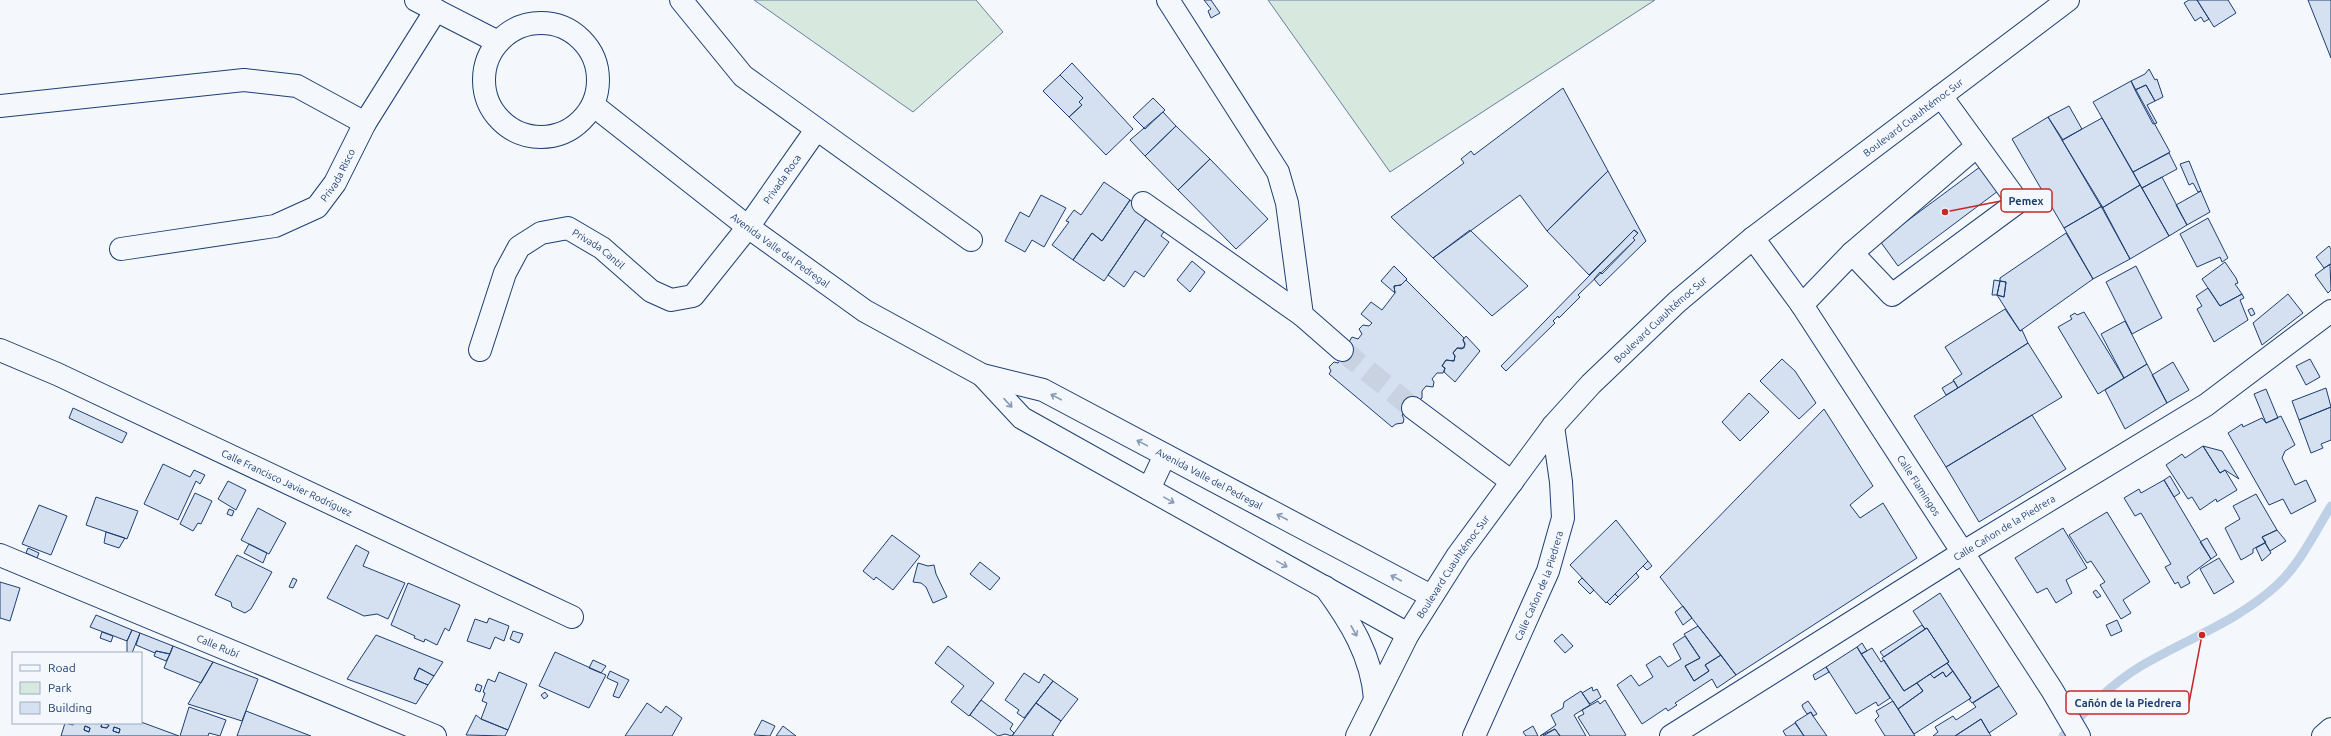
<svg xmlns="http://www.w3.org/2000/svg" width="2331" height="736" font-family="Ubuntu,sans-serif">
  <rect width="100%" height="100%" fill="#f4f7fb"/>
  <path fill="#d7e8df" stroke="#687fa3" d="M754,0H976L1003,32L913,112Z
    M1268,0H1655L1390,172Z"/>
  <g fill="none" stroke-linecap="round" stroke-linejoin="round">
    <path stroke="#bed0e5" stroke-width="9" d="M2063,736C2086,710 2111,684 2141,666C2186,639 2237,622 2277,585C2300,564 2315,532 2331,506"/>
  </g>
  <path fill="#d5e0f0" stroke="#1d3f73" fill-rule="evenodd" d="M1204,0H1211L1220,13L1211,18L1208,11L1211,9Z
    M2189,0H2197L2209,19L2204,22L2201,17L2195,21L2184,3Z
    M2197,0H2228L2236,13L2214,27Z
    M2308,0H2331V58Z
    M1072,63L1133,129L1106,155L1069,117L1082,105L1079,102L1083,98L1060,75Z
    M2149,69L2155,80L2157,79L2163,97L2155,101L2146,85L2135,90L2131,81L2145,74Z
    M1060,75L1083,98L1079,102L1082,105L1069,117L1043,91Z
    M2131,81L2170,152L2133,172L2093,102Z
    M2146,85L2155,101L2147,105L2157,123L2153,124L2135,90Z
    M1563,88L1608,171L1547,231L1520,195L1433,258L1391,217L1464,163L1461,159L1471,151L1474,155Z
    M1153,98L1165,110L1145,129L1133,117Z
    M2069,106L2082,129L2063,140L2048,117Z
    M1163,112L1176,126L1145,156L1130,140Z
    M2048,117L2102,206L2064,228L2012,139Z
    M2102,118L2140,185L2102,208L2062,140Z
    M1176,126L1210,159L1178,190L1145,156Z
    M2169,153L2177,169L2142,188L2133,172Z
    M1992,158L2010,182L1898,266L1880,241Z
    M1210,159L1268,219L1236,249L1178,190Z
    M2189,161L2201,191L2198,192L2193,183L2189,185L2180,164Z
    M1608,171L1646,241L1600,286L1594,279L1600,272L1602,274L1635,240L1633,238L1638,233L1634,230L1589,275L1547,231Z
    M2162,177L2187,225L2169,236L2142,188Z
    M1104,182L1130,200L1102,241L1092,233L1073,260L1052,245L1069,222L1066,221L1074,210L1081,215Z
    M2140,185L2169,236L2130,259L2102,208Z
    M2201,191L2210,212L2187,225L2176,205Z
    M1041,195L1066,208L1044,247L1032,240L1025,252L1005,241L1020,212L1029,217Z
    M1130,200L1150,213L1104,281L1073,260L1092,233L1102,241Z
    M2102,206L2130,259L2093,279L2064,228Z
    M1150,213L1168,226L1161,236L1169,242L1144,277L1135,271L1124,287L1108,275Z
    M2208,218L2228,258L2222,262L2220,257L2197,267L2180,234Z
    M1470,230L1528,286L1492,316L1433,258Z
    M1634,230L1638,233L1633,238L1635,240L1578,295L1580,297L1559,318L1558,316L1553,321L1555,323L1506,371L1501,366Z
    M2066,233L2093,279L2020,331L1997,295L2004,297L2006,282L2000,281V278Z
    M2329,246L2331,249V264L2324,268L2316,257Z
    M1192,261L1205,272L1190,292L1177,280Z
    M2225,262L2236,278L2238,283L2235,284L2242,294L2220,306L2202,279Z
    M2330,264L2331,290L2328,293L2315,275Z
    M1394,266L1407,279L1401,285L1394,286L1395,293L1381,281Z
    M2136,266L2162,318L2132,334L2106,282Z
    M1406,280L1464,338L1463,340L1465,345L1462,349L1457,348L1453,353L1455,356L1454,361L1446,360L1442,366L1445,368L1443,373H1437L1432,379L1434,382L1433,387L1426,386L1422,391V398L1402,415L1404,419L1403,423L1396,424L1392,427L1329,374L1331,371L1329,367L1334,362L1338,363L1352,346L1349,342L1352,337L1358,339L1362,334L1359,329L1363,325L1369,326L1372,323L1361,314L1371,302L1382,310L1395,293L1394,286L1401,285Z
    M1994,280L2000,281L1997,295H1992Z
    M2000,281L2006,282L2004,297L1997,295Z
    M2208,288L2220,306L2242,294L2244,298L2240,300L2248,320L2214,342L2197,309L2202,306L2196,296Z
    M2288,294L2303,313L2262,345L2253,323Z
    M2252,308L2255,314L2251,316L2248,310Z
    M2005,309L2020,331L2022,330L2028,343L1958,388L1953,380L1962,374L1945,347Z
    M2084,312L2124,378L2098,394L2058,327L2072,319L2070,316L2075,313L2077,315Z
    M2125,321L2147,364L2124,378L2101,334Z
    M1466,336L1480,351L1455,382L1444,372L1445,368L1442,366L1446,360L1454,361L1455,356L1453,353L1457,348H1464L1465,343L1463,340Z
    M2028,343L2062,397L1946,467L1914,416Z
    M1782,359L1795,371L1816,403L1799,419L1760,381Z
    M2310,359L2320,377L2306,385L2296,366Z
    M2173,362L2189,390L2167,403L2152,375Z
    M2147,364L2167,403L2125,429L2105,390Z
    M1954,381L1958,388L1946,395L1942,388Z
    M2326,388L2331,407L2299,420L2292,401Z
    M2266,389L2278,418L2266,423L2254,394Z
    M1749,393L1769,412L1740,441L1722,422Z
    M2331,407V440L2321,444L2323,448L2311,453L2299,420Z
    M73,408L127,433L122,443L69,418Z
    M1824,409L1873,486L1850,505L1860,518L1883,503L1917,558L1736,675L1660,577Z
    M2032,415L2066,469L1979,522L1946,467Z
    M2281,416L2295,445L2285,451L2282,458L2295,485L2306,480L2316,501L2291,514L2283,499L2269,505L2228,433L2242,424L2243,427L2262,418L2266,423Z
    M2203,446L2222,451L2239,479L2225,470L2220,473Z
    M2203,446L2220,473L2225,470L2237,490L2217,502L2216,499L2200,510L2192,497L2188,499L2166,465L2182,454L2185,458Z
    M163,464L190,477L194,470L205,475L200,484L196,481L178,520L144,504Z
    M2170,476L2180,493L2174,497L2164,480Z
    M2164,480L2211,559L2187,577L2190,583L2181,588L2178,582L2175,584L2165,567L2171,564L2141,513L2135,516L2124,498L2139,489L2141,493Z
    M228,481L246,490L236,510L218,499Z
    M195,493L212,501L201,524L198,523L193,531L180,524Z
    M2256,494L2277,530L2262,537L2266,542L2253,549V553L2241,560L2225,528L2240,519L2233,506Z
    M96,497L138,511L127,539L86,525Z
    M39,505L67,516L51,555L22,544Z
    M258,508L286,523L269,554L241,540Z
    M229,509L234,511L232,516L227,514Z
    M2107,512L2150,582L2123,600L2131,613L2121,619L2100,585L2105,582L2091,561L2087,563L2069,535Z
    M1616,520L1648,561L1606,603L1570,565Z
    M2063,528L2087,568L2066,580L2072,593L2056,603L2047,588L2037,593L2015,558Z
    M2277,530L2286,541L2270,551L2262,537Z
    M106,532L125,538L119,548L104,543Z
    M892,535L920,556L893,590L876,577L874,580L863,571Z
    M2207,538L2217,555L2211,559L2200,542Z
    M2265,543L2271,553L2262,561L2256,548Z
    M249,544L267,553L263,563L244,553Z
    M356,545L369,552L363,566L405,583L388,619L377,614L364,616L327,598Z
    M28,548L39,553L37,558L26,553Z
    M237,555L272,572L251,609L245,613L232,607L231,602L215,595Z
    M2219,558L2234,582L2214,594L2200,569Z
    M1648,561L1652,566L1647,570L1643,566Z
    M980,562L1000,578L990,590L970,574Z
    M918,563L928,566L934,565L936,574L947,597L933,603L926,587L921,583L913,582Z
    M1636,573L1639,577L1618,597L1615,594Z
    M293,578L297,580L293,588L289,587Z
    M1582,578L1594,590L1590,594L1578,582Z
    M0,582L20,588L10,621L0,618Z
    M408,583L460,605L449,631L445,628L437,645L425,639L424,642L414,638L415,636L391,625Z
    M2096,590L2101,596L2097,598L2093,592Z
    M1940,593L1999,686L1972,703L1969,699L1971,698L1947,663L1949,662L1927,628L1925,629L1913,611Z
    M1615,594L1618,597L1610,605L1607,602Z
    M1683,606L1692,618L1683,625L1675,612Z
    M96,615L132,630L127,641L90,627Z
    M489,618L509,626L504,641L495,637L490,649L467,641L475,619L487,623Z
    M2117,620L2122,631L2111,636L2106,625Z
    M1922,625L1925,629L1884,657L1880,652Z
    M1698,626L1721,655L1705,665L1709,671L1694,681L1685,666L1700,658L1684,634Z
    M1927,628L1949,662L1904,691L1882,658Z
    M132,630L140,633L132,653H127V641Z
    M513,631L523,634L519,643L510,639Z
    M102,632L113,636L111,642L100,638Z
    M140,633L173,646L170,654L156,651L155,653L136,645Z
    M1562,634L1573,646L1565,653L1554,641Z
    M376,635L443,662L434,676L419,668L414,679L428,685L416,704L347,679Z
    M1685,636L1700,658L1685,666L1694,681L1709,671L1705,665L1721,655L1736,675L1717,688L1712,679L1675,703L1677,705L1668,711L1666,708L1642,724L1617,685L1631,675L1639,686L1653,677L1646,665L1660,656L1668,667L1681,659L1673,644Z
    M1862,643L1867,651L1861,654L1857,647Z
    M173,646L213,662L201,683L164,668Z
    M948,646L994,683L969,716L951,702L964,686L935,663Z
    M1857,647L1890,698L1878,706L1876,702L1856,714L1826,667Z
    M1872,648L1881,662L1884,660L1904,691L1917,683L1923,691L1898,709L1861,654Z
    M156,651L170,654L166,661L154,656Z
    M555,652L606,675L589,708L539,686Z
    M593,660L606,666L601,673L589,668Z
    M213,662L258,679L242,721L188,704Z
    M1947,663L1953,671L1946,677L1943,672L1934,678L1930,674Z
    M1826,667L1829,672L1815,680L1813,675Z
    M419,668L434,676L428,685L414,679Z
    M610,671L629,680L619,698L613,696L618,683L607,678Z
    M1953,671L1971,698L1914,734L1898,709L1923,691L1917,683L1930,674L1934,678L1943,672L1946,677Z
    M499,672L527,684L508,730L481,719L487,703L482,701L485,693L483,692L488,679L495,682Z
    M1024,673L1039,683L1044,674L1053,681L1024,718L1017,713L1019,710L1005,700Z
    M1053,681L1078,699L1061,721L1036,703Z
    M477,684L482,686L480,692L475,690Z
    M1999,686L2017,714L1989,733L1981,719L1955,736H1933L1938,732L1935,727L1953,716L1956,720L1976,707L1973,703Z
    M1592,687L1593,691L1597,689L1601,697L1590,704L1582,693Z
    M1581,691L1590,705L1574,715L1586,736H1560L1555,729L1540,736L1556,725L1551,715L1563,708L1564,702Z
    M545,692L548,696L544,699L541,695Z
    M981,700L1013,724L1010,729L1014,733L1012,736L1005,734L998,736L970,715Z
    M1605,700L1626,735L1624,736H1590L1578,717L1584,714L1582,710L1598,701L1600,704Z
    M1808,701L1817,714L1813,716L1811,712L1807,714L1803,708L1802,705Z
    M1893,701L1898,709L1915,736H1885L1875,720L1879,716L1876,711Z
    M647,703L661,713L666,706L682,718L672,736H625Z
    M1036,703L1061,721L1052,735L1054,736H1012Z
    M189,707L226,720L220,736L209,733L208,736H180Z
    M246,711L311,736H237Z
    M1811,712L1813,716L1827,736H1804L1795,722Z
    M476,715L481,719L508,730L505,736L466,735Z
    M1981,719L1991,736H1955Z
    M762,720L775,726L770,736L754,735Z
    M141,722L179,736H61L65,723L73,725L74,723ZM102,723L109,725L107,728L101,727ZM85,726L90,728L89,732L84,730ZM114,727L120,729L119,733L113,731Z
    M102,723L109,725L107,728L101,727Z
    M1795,723L1804,736H1786L1783,731Z
    M85,726L90,728L89,732L84,730Z
    M783,726L796,736H776Z
    M1533,726L1538,736H1526L1523,732Z
    M114,727L120,729L119,733L113,731Z
    M1555,729L1560,736H1543Z"/>
  <g fill="none" stroke-linecap="round" stroke-linejoin="round">
    <path stroke="#c9d2e0" stroke-width="22" stroke-dasharray="22 11" stroke-linecap="butt" d="M1342,350L1413,408"/>
    <defs>
      <g id="minor">
        <path d="M416,0L498,42"/>
        <path d="M681,0L743,76L971,240"/>
        <path d="M1168,0L1278,172L1287,203L1302,315L1342,350"/>
        <circle cx="541" cy="80" r="57"/>
        <path id="s1" d="M593,105L748,227L865,311L982,375L1043,390L1431,596"/>
        <path d="M0,106L244,80L297,86L365,123"/>
        <path d="M1143,203L1302,315"/>
        <path id="s2" d="M1753,238L1802,305L2052,690L2079,736"/>
        <path id="s3" d="M121,249L275,226L317,207L335,183L365,123L436,10"/>
        <path d="M1852,253L1977,146"/>
        <path d="M1802,305L1852,253L1892,295L2018,202L1941,96"/>
        <path id="s4" d="M0,350L57,374L572,617"/>
        <path id="s5" d="M480,350L505,273L519,247L541,233L568,228L602,248L651,291L671,300L693,296L748,227L816,130"/>
        <path d="M982,375L1022,418L1408,634"/>
        <path d="M1413,408L1512,482"/>
        <path d="M1149,489L1165,455"/>
        <path id="s6" d="M0,555L435,736"/>
        <path id="s7" d="M1474,736L1548,571L1563,518L1561,482L1553,426"/>
        <path id="s8" d="M1671,736L1962,553L2206,405L2331,311"/>
        <path d="M2323,736L2331,729"/>
      </g>
      <g id="major">
        <path d="M1325,587C1350,621 1372,656 1375,699"/>
        <path id="s9" d="M1357,736L1408,634L1458,555L1553,426L1591,384L1677,302L1753,238L2068,0"/>
      </g>
    </defs>
    <use href="#minor" stroke="#1d3f73" stroke-width="24"/>
    <use href="#major" stroke="#1d3f73" stroke-width="24"/>
    <use href="#minor" stroke="#f4f7fb" stroke-width="22"/>
    <use href="#major" stroke="#f4f7fb" stroke-width="22"/>
  </g>
  <defs><path id="oneway-shaft" d="M-6 0H5M1.5-3L5.5 0L1.5 3" fill="none" stroke-width="1.6" stroke-linecap="round" stroke-linejoin="round"/></defs>
  <g stroke="#889bb7">
    <use href="#oneway-shaft" transform="translate(1056 397) rotate(-152)"/>
    <use href="#oneway-shaft" transform="translate(1008 403) rotate(47)"/>
    <use href="#oneway-shaft" transform="translate(1142 443) rotate(-152)"/>
    <use href="#oneway-shaft" transform="translate(1169 500) rotate(29)"/>
    <use href="#oneway-shaft" transform="translate(1282 517) rotate(-152)"/>
    <use href="#oneway-shaft" transform="translate(1282 564) rotate(29)"/>
    <use href="#oneway-shaft" transform="translate(1396 578) rotate(-152)"/>
    <use href="#oneway-shaft" transform="translate(1354 631) rotate(61)"/>
  </g>
  <g text-anchor="middle" stroke-width="3" stroke-linejoin="round" paint-order="stroke">
    <g font-size="10" fill="#1d3f73" stroke="#f4f7fb">
      <text dy="4" stroke="none"><textPath href="#s9" startOffset="843">Boulevard Cuauhtémoc Sur</textPath></text>
      <text dy="4" stroke="none"><textPath href="#s3" startOffset="240">Privada Risco</textPath></text>
      <text dy="4" stroke="none"><textPath href="#s5" startOffset="460">Privada Roca</textPath></text>
      <text dy="4" stroke="none"><textPath href="#s5" startOffset="201">Privada Cantil</textPath></text>
      <text dy="4" stroke="none"><textPath href="#s1" startOffset="237">Avenida Valle del Pedregal</textPath></text>
      <text dy="4" stroke="none"><textPath href="#s9" startOffset="519">Boulevard Cuauhtémoc Sur</textPath></text>
      <text dy="4" stroke="none"><textPath href="#s1" startOffset="726">Avenida Valle del Pedregal</textPath></text>
      <text dy="4" stroke="none"><textPath href="#s4" startOffset="316">Calle Francisco Javier Rodríguez</textPath></text>
      <text dy="4" stroke="none"><textPath href="#s2" startOffset="298">Calle Flamingos</textPath></text>
      <text dy="4" stroke="none"><textPath href="#s8" startOffset="393">Calle Cañon de la Piedrera</textPath></text>
      <text dy="4" stroke="none"><textPath href="#s9" startOffset="195">Boulevard Cuauhtémoc Sur</textPath></text>
      <text dy="4" stroke="none"><textPath href="#s7" startOffset="164">Calle Cañon de la Piedrera</textPath></text>
      <text dy="4" stroke="none"><textPath href="#s6" startOffset="236">Calle Rubí</textPath></text>
    </g>
  </g>
  <path fill="none" stroke="#c62828" stroke-width="1.5" d="M1945 212L2001 201M2202 635L2189 703"/>
  <g fill="#c62828" stroke="#f4f7fb" stroke-width="1.5">
    <circle cx="1945" cy="212" r="4"/>
    <circle cx="2202" cy="635" r="4"/>
  </g>
  <g fill="#f4f7fb" stroke="#c62828" stroke-width="1.5">
    <rect x="2001" y="189" width="51" height="23" rx="4"/>
    <rect x="2066" y="691" width="123" height="23" rx="4"/>
  </g>
  <g font-size="11" text-anchor="middle" font-weight="bold" fill="#1d3f73">
    <text x="2026" y="205">Pemex</text>
    <text x="2128" y="707">Cañón de la Piedrera</text>
  </g>
  <rect x="12" y="652" width="130" height="72" fill="#f4f7fb" stroke="#9eadc5"/>
  <rect x="20" y="665" width="20" height="6" fill="#f4f7fb" stroke="#9eadc5"/>
  <text x="48" y="672" font-size="12" fill="#1d3f73">Road</text>
  <rect x="20" y="682" width="20" height="12" fill="#d7e8df" stroke="#9eadc5"/>
  <text x="48" y="692" font-size="12" fill="#1d3f73">Park</text>
  <rect x="20" y="702" width="20" height="12" fill="#d5e0f0" stroke="#9eadc5"/>
  <text x="48" y="712" font-size="12" fill="#1d3f73">Building</text>
</svg>
